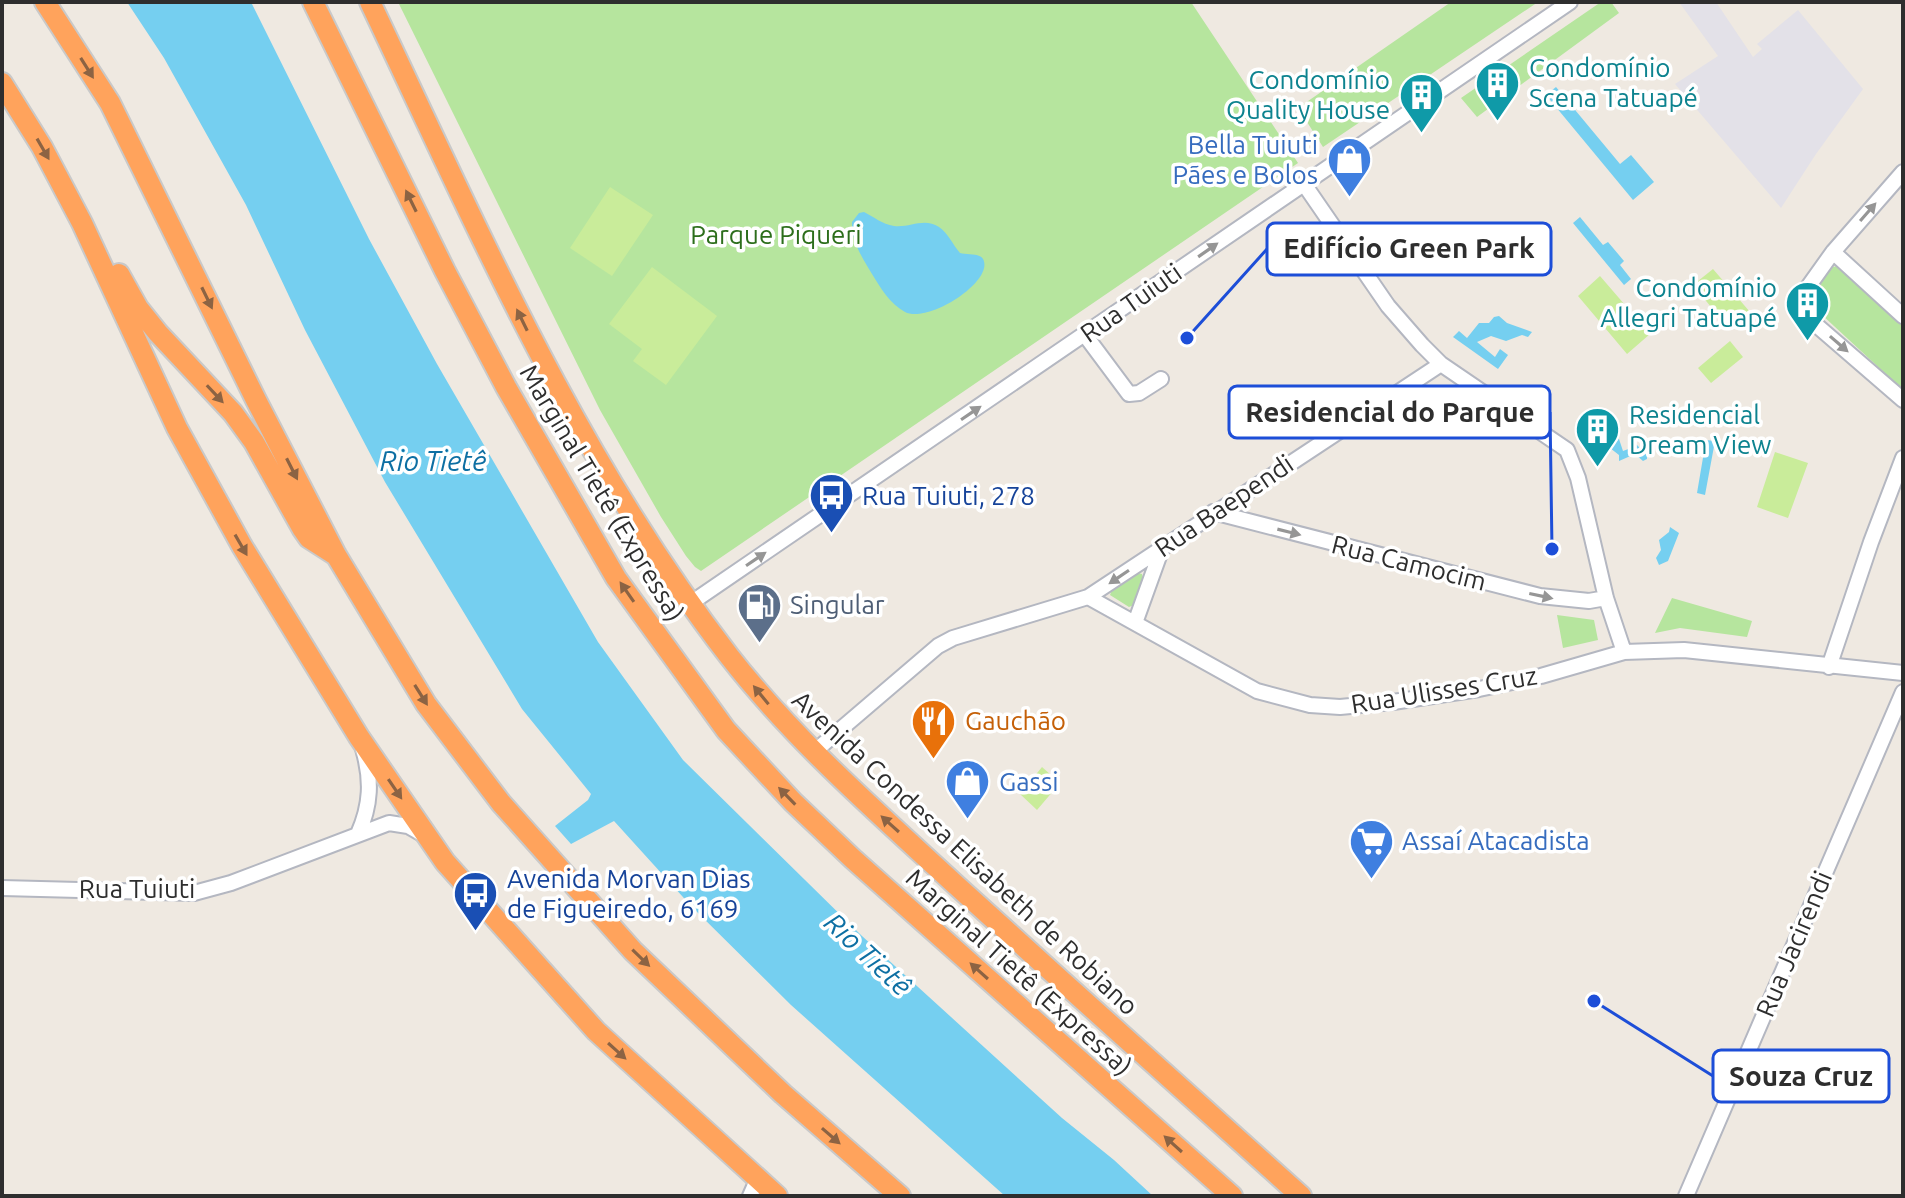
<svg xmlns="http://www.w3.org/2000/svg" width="1905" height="1198" font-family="Ubuntu,sans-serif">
  <rect width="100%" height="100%" fill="#efe9e1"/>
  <path fill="#e3e1e8" d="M1679,2H1716L1753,57L1762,49L1757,44L1798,10L1863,89L1816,154L1781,208L1675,84L1718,56Z"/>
  <path fill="#b6e59e" d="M398,2H1191L1298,163L701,571L695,567L686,556L661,517L600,410Z
    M1451,2H1538L1323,147L1298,108Z
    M1601,2H1611L1619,13L1477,117L1461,98Z
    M1837,266L1903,324V390L1807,301L1810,294L1833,267Z
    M1138,573L1142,574L1143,578L1134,605L1129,607L1110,595L1112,590Z
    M1672,598L1752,621L1747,637L1680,628L1655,633Z
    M1557,615L1594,620L1598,640L1563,648Z"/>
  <path fill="#c9ec9a" d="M610,187L653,215L612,276L570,248Z
    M652,267L717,316L666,385L633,361L642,349L609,324Z
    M1713,269L1750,312L1729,329L1693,285Z
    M1600,276L1650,334L1627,354L1578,296Z
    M1730,341L1743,357L1711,383L1698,368Z
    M1775,452L1808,463L1788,518L1757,507Z
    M1042,767L1060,783L1037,810L1020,794Z"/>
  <path fill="#75cff0" d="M127,2H251L369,239L437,364L598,642L683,760L862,936L1062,1118L1114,1160L1153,1196H1005L791,1005L692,907L614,821L571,844L555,826L588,800L591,794L522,709L385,482L305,330L246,205L164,58Z
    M1556,87L1620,164L1631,155L1654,182L1633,200L1546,95Z
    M864,212C874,217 882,224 894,226C910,228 924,217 939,227C948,233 953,245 960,253C967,255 980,253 983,259C995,281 928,324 905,312C890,304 880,287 872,274C863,259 851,241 852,222L859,213Z
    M1580,217L1603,245L1608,242L1624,261L1620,265L1631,279L1624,285L1573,223Z
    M1499,316L1507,323L1532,332L1528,337L1522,335L1506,341L1491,336L1477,342L1495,357L1500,349L1508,355L1498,369L1453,337L1459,331L1467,338L1479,323H1489L1494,317Z
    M1610,435L1619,439L1623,451L1631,448L1634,442L1647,455V459L1643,461L1635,454L1619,461V455L1610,448L1611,441L1606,442L1605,437Z
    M1706,440L1715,441L1705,495L1697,493Z
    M1670,527L1679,533L1668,561L1659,565L1656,558L1661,550L1659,540L1669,532Z"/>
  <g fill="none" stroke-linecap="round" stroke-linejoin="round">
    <defs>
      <path id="minor" d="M1304,184L1388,306L1422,345L1441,364L1567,450L1578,478L1606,598L1624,652
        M1833,252L1903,172
        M1903,316L1833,252L1798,301L1800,311L1903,400
        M1085,335L1129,394L1139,393L1161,379
        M1213,512L1540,596L1589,601L1606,598
        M1088,597L1257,691L1310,705L1340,707L1393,702L1479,689L1541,676L1624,652L1684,650L1903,673
        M691,603L1570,2
        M1135,623L1162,548
        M1829,667L1871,542L1903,458
        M814,752L938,646L953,638L1088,597L1441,364
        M358,834C371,805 372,780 363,749
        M2,888L194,893L231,883L389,823L408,826L422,834
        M750,1196L758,1178
        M1686,1196L1903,692"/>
      <path id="highway" d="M45,2L110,103L256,400L336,555L426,704L501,803L633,951L783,1094L900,1196
        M313,2L445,271L506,387L616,578L726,730L793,802L853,859L1232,1196
        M370,2C477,227 576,458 729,656C796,742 878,813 957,886C1071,990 1186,1092 1301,1196
        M2,83L42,147L82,223L177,428L242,546L359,737L445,862L596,1031L777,1196
        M119,274L138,308L158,333L233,413L254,442L302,528L309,538L334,554"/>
    </defs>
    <use href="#minor" stroke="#b4b7c1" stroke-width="18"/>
    <use href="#highway" stroke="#c9c9c9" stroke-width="24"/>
    <use href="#minor" stroke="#fff" stroke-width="14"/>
    <use href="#highway" stroke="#ffa35c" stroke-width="20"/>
  </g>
  <defs><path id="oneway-solid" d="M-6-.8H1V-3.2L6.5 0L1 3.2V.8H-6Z" transform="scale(2)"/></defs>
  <g fill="#8c6343">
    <use href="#oneway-solid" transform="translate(87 68) rotate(58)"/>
    <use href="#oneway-solid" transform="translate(43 149) rotate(60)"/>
    <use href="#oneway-solid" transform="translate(411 201) rotate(-116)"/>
    <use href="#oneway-solid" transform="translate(207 298) rotate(64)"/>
    <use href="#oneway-solid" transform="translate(522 320) rotate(-116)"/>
    <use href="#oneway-solid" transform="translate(215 394) rotate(47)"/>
    <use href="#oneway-solid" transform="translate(292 469) rotate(63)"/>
    <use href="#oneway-solid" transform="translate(241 545) rotate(60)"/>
    <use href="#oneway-solid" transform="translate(627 592) rotate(-125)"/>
    <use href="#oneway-solid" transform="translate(421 695) rotate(58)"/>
    <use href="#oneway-solid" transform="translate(761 695) rotate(-129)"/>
    <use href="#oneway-solid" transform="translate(395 789) rotate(56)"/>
    <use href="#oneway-solid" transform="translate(787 796) rotate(-134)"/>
    <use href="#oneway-solid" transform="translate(890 824) rotate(-138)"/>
    <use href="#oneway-solid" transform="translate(641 958) rotate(44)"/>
    <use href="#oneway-solid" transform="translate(979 971) rotate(-138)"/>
    <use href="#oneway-solid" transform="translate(617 1051) rotate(42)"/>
    <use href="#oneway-solid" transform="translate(831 1136) rotate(41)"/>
    <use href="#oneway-solid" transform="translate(1173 1144) rotate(-138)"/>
  </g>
  <g fill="#969696">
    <use href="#oneway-solid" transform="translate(1868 212) rotate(-49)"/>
    <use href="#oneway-solid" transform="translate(1208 250) rotate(-35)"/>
    <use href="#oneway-solid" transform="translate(1839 344) rotate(41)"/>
    <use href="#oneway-solid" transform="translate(971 413) rotate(-34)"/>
    <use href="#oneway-solid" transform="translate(1289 532) rotate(14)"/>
    <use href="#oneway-solid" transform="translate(756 559) rotate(-34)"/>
    <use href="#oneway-solid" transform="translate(1119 577) rotate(146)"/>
    <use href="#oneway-solid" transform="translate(1541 596) rotate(12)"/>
  </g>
  <defs>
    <symbol id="building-pin" viewBox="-11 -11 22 30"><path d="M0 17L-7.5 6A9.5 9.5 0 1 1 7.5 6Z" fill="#0f9aa8" stroke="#fff"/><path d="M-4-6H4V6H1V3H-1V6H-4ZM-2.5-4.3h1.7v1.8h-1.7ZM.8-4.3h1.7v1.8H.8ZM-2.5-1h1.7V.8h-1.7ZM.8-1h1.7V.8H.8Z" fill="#fff"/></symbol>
    <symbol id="shop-pin" viewBox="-11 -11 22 30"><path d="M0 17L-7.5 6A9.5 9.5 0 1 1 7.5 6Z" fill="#3f7fe0" stroke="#fff"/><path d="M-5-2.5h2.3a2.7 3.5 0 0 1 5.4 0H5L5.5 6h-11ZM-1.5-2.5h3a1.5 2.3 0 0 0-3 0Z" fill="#fff"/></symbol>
    <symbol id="bus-pin" viewBox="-11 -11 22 30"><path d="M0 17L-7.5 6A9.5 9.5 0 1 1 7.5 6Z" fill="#1a4fb4" stroke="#fff"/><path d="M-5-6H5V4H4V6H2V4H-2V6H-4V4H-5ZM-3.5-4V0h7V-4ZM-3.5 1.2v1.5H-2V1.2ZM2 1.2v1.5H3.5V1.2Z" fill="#fff"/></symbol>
    <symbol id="fuel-pin" viewBox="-11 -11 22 30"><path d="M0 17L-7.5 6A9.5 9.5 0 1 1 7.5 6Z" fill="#5c6f8a" stroke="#fff"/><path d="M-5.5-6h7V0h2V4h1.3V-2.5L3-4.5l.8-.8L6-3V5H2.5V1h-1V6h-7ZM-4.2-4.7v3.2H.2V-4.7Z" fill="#fff"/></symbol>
    <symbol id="restaurant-pin" viewBox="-11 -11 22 30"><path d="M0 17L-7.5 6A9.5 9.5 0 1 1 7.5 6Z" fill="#e8710a" stroke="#fff"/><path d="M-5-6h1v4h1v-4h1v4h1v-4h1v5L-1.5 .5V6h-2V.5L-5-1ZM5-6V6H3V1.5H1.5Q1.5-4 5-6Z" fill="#fff"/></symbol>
    <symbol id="supermarket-pin" viewBox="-11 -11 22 30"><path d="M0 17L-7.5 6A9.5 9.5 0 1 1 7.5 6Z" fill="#3f7fe0" stroke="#fff"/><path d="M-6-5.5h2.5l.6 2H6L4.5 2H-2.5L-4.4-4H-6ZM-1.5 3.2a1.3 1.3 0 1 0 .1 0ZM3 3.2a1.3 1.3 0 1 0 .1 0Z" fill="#fff"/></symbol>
  </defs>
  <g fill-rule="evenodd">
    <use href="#building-pin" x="1472" y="58" width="51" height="69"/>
    <use href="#building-pin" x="1396" y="70" width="51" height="69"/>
    <use href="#shop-pin" x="1324" y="134" width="51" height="69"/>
    <use href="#building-pin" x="1782" y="278" width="51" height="69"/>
    <use href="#building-pin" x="1572" y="404" width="51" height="69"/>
    <use href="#bus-pin" x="806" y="470" width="51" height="69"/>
    <use href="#fuel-pin" x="734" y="580" width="51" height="69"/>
    <use href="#restaurant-pin" x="908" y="696" width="51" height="69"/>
    <use href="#shop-pin" x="942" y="756" width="51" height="69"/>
    <use href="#supermarket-pin" x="1346" y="816" width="51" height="69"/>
    <use href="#bus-pin" x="450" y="868" width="51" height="69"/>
  </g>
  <g text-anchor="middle" stroke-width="7" stroke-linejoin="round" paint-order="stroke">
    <g font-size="26" fill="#0d838f" stroke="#fff" text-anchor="start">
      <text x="1529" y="77">Condomínio<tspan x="1529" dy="30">Scena Tatuapé</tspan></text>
      <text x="1390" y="89" text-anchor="end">Condomínio<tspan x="1390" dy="30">Quality House</tspan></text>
      <text x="1777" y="297" text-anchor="end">Condomínio<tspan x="1777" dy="30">Allegri Tatuapé</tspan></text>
      <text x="1629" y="424">Residencial<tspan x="1629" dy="30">Dream View</tspan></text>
    </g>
    <g font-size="26" fill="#366cbe" stroke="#fff" text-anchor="start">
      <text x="1318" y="154" text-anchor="end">Bella Tuiuti<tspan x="1318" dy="30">Pães e Bolos</tspan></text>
      <text x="999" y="791">Gassi</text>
      <text x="1402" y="850">Assaí Atacadista</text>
    </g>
    <g font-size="26" fill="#2c6e1b" stroke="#fff">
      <text x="776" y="244">Parque Piqueri</text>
    </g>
    <g font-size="26" fill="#2e2e2e" stroke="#fff">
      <text transform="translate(1131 303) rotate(-35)" y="9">Rua Tuiuti</text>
      <text transform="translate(602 493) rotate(59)" y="9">Marginal Tietê (Expressa)</text>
      <text transform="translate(1224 506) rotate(-34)" y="9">Rua Baependi</text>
      <text transform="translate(1409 563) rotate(14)" y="9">Rua Camocim</text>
      <text transform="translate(1444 690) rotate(-9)" y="9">Rua Ulisses Cruz</text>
      <text transform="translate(965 853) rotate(43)" y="9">Avenida Condessa Elisabeth de Robiano</text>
      <text x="137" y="898">Rua Tuiuti</text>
      <text transform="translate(1794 944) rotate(-67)" y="9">Rua Jacirendi</text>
      <text transform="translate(1019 972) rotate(42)" y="9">Marginal Tietê (Expressa)</text>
    </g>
    <g font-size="26" fill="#164399" stroke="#fff" text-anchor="start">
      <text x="862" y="505">Rua Tuiuti, 278</text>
      <text x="507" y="888">Avenida Morvan Dias<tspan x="507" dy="30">de Figueiredo, 6169</tspan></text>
    </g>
    <g font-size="26" fill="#4e5e75" stroke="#fff" text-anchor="start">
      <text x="790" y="614">Singular</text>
    </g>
    <g font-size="26" fill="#c56008" stroke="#fff" text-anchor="start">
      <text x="965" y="730">Gauchão</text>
    </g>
    <g font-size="28" font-style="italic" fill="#0d6fa3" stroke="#fff">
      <text x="433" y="471">Rio Tietê</text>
      <text transform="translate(868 954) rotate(43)" y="10">Rio Tietê</text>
    </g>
  </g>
  <path fill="none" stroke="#1d4ed8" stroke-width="3" d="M1187 338L1267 249M1552 549L1550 412M1594 1001L1713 1076"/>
  <g fill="#1d4ed8" stroke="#fff" stroke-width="3">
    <circle cx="1187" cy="338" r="8"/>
    <circle cx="1552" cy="549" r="8"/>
    <circle cx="1594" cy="1001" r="8"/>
  </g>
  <g fill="#fff" stroke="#1d4ed8" stroke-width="3">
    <rect x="1267" y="223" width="284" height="52" rx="8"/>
    <rect x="1229" y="386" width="321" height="52" rx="8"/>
    <rect x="1713" y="1050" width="176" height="52" rx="8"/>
  </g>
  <g font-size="28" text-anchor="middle" font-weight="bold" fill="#2e2e2e">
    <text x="1409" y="258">Edifício Green Park</text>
    <text x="1390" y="422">Residencial do Parque</text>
    <text x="1801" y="1086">Souza Cruz</text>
  </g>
  <rect width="1905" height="1198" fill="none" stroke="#2e2e2e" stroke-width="8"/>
</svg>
